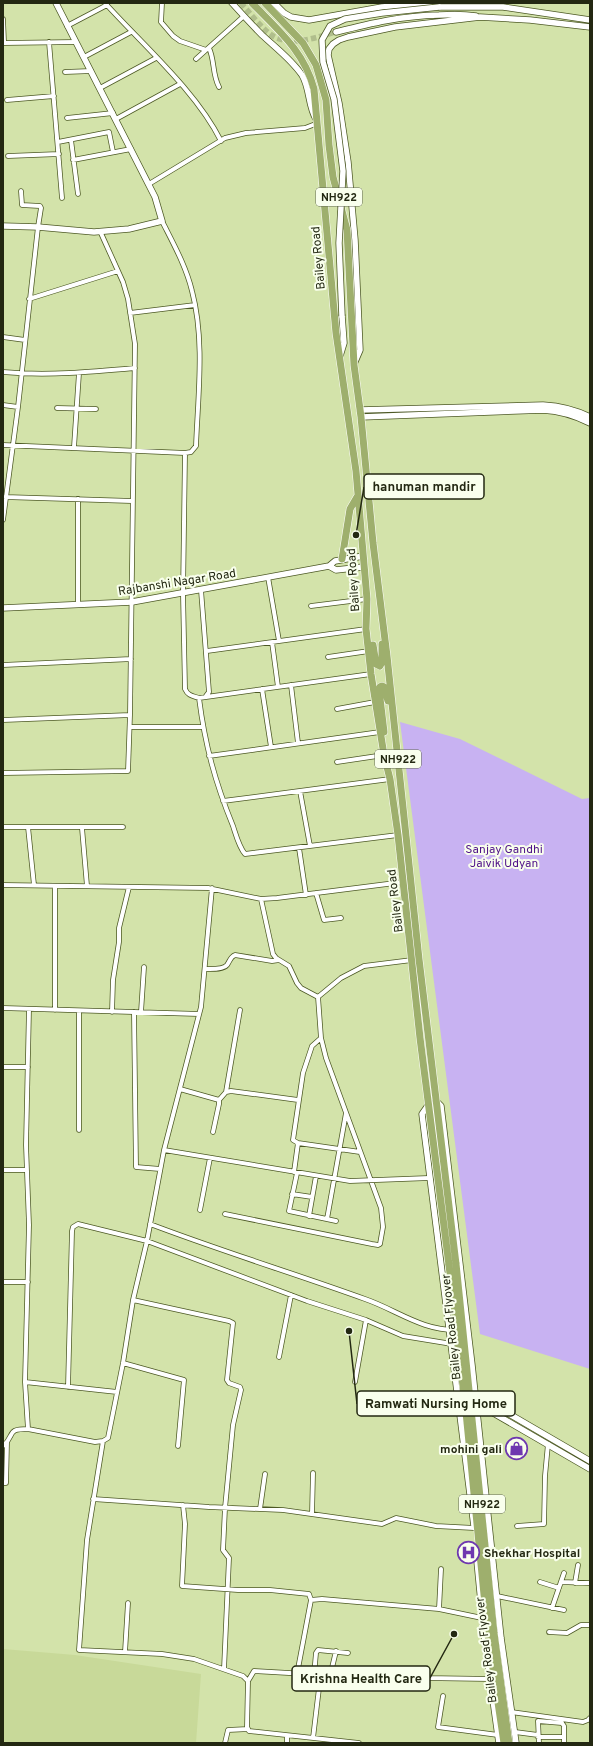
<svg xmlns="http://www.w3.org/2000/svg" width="593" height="1746" font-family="Overpass,sans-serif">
  <rect width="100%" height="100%" fill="#d3e3aa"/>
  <path fill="#c8d999" d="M3,1649L75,1655L201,1674L196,1743H3Z"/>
  <path fill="#c8b2f2" d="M400,722L460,739L582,799L590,798V1369L480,1334Z"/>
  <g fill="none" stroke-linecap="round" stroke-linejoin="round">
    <path stroke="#b0be8c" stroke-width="5.5" stroke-dasharray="5.5 3" stroke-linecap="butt" d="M241,3C248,11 264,31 273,36C292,47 317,37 336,32"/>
    <defs>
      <path id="street" d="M105,3C143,45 196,91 221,141
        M162,3L161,22L173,36L180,41L206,50
        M3,19L4,42
        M67,26L107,5
        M49,42L62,198
        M3,43L76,42
        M209,48C215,61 212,74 219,87
        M84,57L131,32
        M196,59L244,16
        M65,72L91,71
        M100,88L156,58
        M7,100L54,96
        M67,118L113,113
        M116,119L180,84
        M71,140L78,194
        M58,142L109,132L113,152
        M8,156L59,154
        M73,160L131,149
        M149,184L225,138L246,133L305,128L318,123
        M162,221C173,243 186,266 192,291C205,340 198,395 196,446L191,452L185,453L183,594L185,689C188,696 193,696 199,698L371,674
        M29,299L118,271
        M130,313L195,305
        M3,337L25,340
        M3,372C47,376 91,372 135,368
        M3,405L18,407
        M57,408L96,409
        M3,445L185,453
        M74,447L79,373
        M5,497L132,501
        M3,520L18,407L38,227L41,208L40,206L22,205L21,191
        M268,577L279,641
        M201,590L209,692L206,696
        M78,604V499
        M311,606L367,599
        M272,642L278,687
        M207,651L366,629
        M328,657L369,651
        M3,665L131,659
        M291,685L298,743
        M262,689L271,747
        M199,698C205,745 215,782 233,826C236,835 239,847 245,854L398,835
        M337,709L375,702
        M3,720L130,715L135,344L128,299L123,282L100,231
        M130,727H203
        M209,756L380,732
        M337,762L384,755
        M3,773L128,771L130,715
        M300,791L310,846
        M223,801L390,779
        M3,827H123
        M28,827L34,885
        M82,828L87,886
        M299,848L306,895
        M3,885L208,888L261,899L277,898L403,882
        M55,886V1010
        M316,893L324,920L341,918
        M261,899L273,954L276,958L289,966L297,983L301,988L318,997
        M205,969C211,969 223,970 227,965C230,961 230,957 235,955L272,961L279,960
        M3,1008L199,1014
        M112,1012L113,980L119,942V928L129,887
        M134,1012L136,1167L160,1169
        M141,1012L144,967
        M321,1038L312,1046L303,1073L293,1140L298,1143L360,1152
        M3,1067H28
        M180,1089L219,1100V1104L213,1132
        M226,1092L240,1010
        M219,1100L226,1092L231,1091L298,1100
        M79,1130V1011
        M164,1150L350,1181L429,1178
        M3,1170H27
        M294,1172L298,1143
        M297,1173L289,1211L336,1221
        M292,1194L312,1197
        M200,1210L210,1158
        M225,1214L372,1244L378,1245L380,1244L383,1227L381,1208L326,1058L321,1038L318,997L341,978L364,966L412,960
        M309,1216L316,1176
        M327,1219L346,1113
        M150,1224C221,1251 293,1273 365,1299C397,1310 422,1331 458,1330
        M3,1282H28
        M133,1300L229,1321L233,1323L227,1380L229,1383L240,1387L241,1390L233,1425L225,1508L223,1550L229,1558L224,1669
        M279,1357L291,1295
        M123,1363L184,1380L178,1446
        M25,1382L117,1392
        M355,1382L366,1320
        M68,1387L72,1231L73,1227L78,1224L147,1241L307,1301L366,1320L403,1336L452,1344
        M28,1429L25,1382L29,1225L26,1145L29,1009
        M103,1441L87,1540L79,1650L162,1654L194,1659L243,1676L248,1681L247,1727L249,1731L359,1743
        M3,1446C16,1435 5,1429 28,1429L95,1442L103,1441L108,1438L123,1363L133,1300L147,1241L164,1150L201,1007L212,888
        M3,1483H6L7,1442
        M93,1499L209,1507L283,1510L382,1524L396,1518L436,1526L474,1528
        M183,1505L185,1524L182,1586L238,1590H270L309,1594L311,1600
        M260,1509L265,1474
        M312,1514L313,1473
        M517,1526L544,1524L545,1476L548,1444
        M540,1582L559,1588
        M561,1582L590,1583
        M575,1583L578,1565
        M497,1596L564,1610
        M552,1608L564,1573
        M439,1609L441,1569
        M549,1632L567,1633L581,1625H590
        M125,1652L128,1603
        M297,1674L311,1600L322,1599L439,1609L482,1618
        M381,1674L425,1678L490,1679
        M314,1675L316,1653L318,1650L348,1653
        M248,1681L254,1671L324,1675
        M443,1696L438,1727L498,1735
        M511,1712L583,1722L588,1720L590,1718
        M515,1732L538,1735
        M287,1736V1743
        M538,1737H564
        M313,1738L320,1680L322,1677L331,1672L336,1651
        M225,1743L228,1730L248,1729
        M539,1743L538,1721L562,1723L564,1726V1743"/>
      <path id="secondary" d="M232,3C242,14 252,25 262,35C276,48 291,59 302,75C310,88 308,106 316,119
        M274,3L284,13L291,17L309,20L382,7L430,3
        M439,7H503L590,20
        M336,32C372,23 401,16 439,15C452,14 464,14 476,16
        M3,226L38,227L94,232L129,229L162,221L155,197L56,3
        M340,356L344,343L342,316
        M354,364L360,350L355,240L348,162L339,103L328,55L329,49L333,44L339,40L348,37L395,27L480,17L530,20L590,27
        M360,410L543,405C561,406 574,409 590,417
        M361,417L543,410C561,411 574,415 590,423
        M329,566L336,570L363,567
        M3,608L132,602L329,566L335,561L363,556
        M436,1101L441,1106L472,1365L501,1638L516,1743
        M429,1104L422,1114L474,1526
        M472,1396L487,1401L590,1461
        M473,1403H476L590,1469
        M476,1551L485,1643L499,1743"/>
      <path id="highway" d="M252,3C278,30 304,51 314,89L336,333L356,471L367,599L366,629L371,674L384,755L390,779L398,835L420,1038L449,1265
        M265,3L303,43L316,65L326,100L329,145L333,177L347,230L354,365L361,417L373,543L387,656L419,959L456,1264
        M342,559L350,509L357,497
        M373,645L376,664L380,666L382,662V644
        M384,732L379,690L380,687L382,686L384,687L388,701"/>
    </defs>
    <use href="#street" stroke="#4d5925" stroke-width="5.5"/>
    <use href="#secondary" stroke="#4d5925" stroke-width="7"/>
    <use href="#highway" stroke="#fff" stroke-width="8"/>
    <use href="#street" stroke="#fff" stroke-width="4"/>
    <use href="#secondary" stroke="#fff" stroke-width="5.5"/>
    <use href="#highway" stroke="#9eaf6d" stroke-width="7"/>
    <defs>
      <path id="secondary-bridge" d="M342,316L339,243L343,171L334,99L323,62L322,40L330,26L345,19L382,13L439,7"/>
      <path id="highway-bridge" d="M456,1264L494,1633L509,1743
        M449,1265L466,1412L488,1635L504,1743"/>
    </defs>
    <use href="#secondary-bridge" stroke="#4d5925" stroke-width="7" stroke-linecap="butt"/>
    <use href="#highway-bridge" stroke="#fff" stroke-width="8" stroke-linecap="butt"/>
    <use href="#secondary-bridge" stroke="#fff" stroke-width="5.5"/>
    <use href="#highway-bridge" stroke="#9eaf6d" stroke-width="7"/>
  </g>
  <defs>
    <symbol id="shop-ring" viewBox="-11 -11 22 22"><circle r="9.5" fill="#f9ffed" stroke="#6e38af" stroke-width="1.5"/><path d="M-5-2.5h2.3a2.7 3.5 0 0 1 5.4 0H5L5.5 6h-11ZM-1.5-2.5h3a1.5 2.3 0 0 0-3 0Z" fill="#6e38af"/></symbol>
    <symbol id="hospital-ring" viewBox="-11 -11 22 22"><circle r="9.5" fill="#f9ffed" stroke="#6e38af" stroke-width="1.5"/><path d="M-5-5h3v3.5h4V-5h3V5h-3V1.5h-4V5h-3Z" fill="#6e38af"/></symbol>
  </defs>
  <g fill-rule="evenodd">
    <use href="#shop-ring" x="504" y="1436" width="25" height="25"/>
    <use href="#hospital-ring" x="456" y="1540" width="25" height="25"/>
  </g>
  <g text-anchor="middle" stroke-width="4" stroke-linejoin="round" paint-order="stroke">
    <g fill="#f9ffed" stroke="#636854" stroke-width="1">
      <rect x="316" y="188" width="46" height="18" rx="3"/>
      <rect x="375" y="750" width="46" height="18" rx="3"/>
      <rect x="459" y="1495" width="46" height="18" rx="3"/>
    </g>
    <g font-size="11" font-weight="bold" fill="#232812">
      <text x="339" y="201">NH922</text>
      <text x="398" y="763">NH922</text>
      <text x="482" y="1508">NH922</text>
    </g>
    <g font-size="12" fill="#232812" stroke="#f9ffed">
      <text transform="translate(318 258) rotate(-95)" y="4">Bailey Road</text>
      <text transform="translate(353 580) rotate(-94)" y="4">Bailey Road</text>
      <text transform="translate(177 582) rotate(-9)" y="4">Rajbanshi Nagar Road</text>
      <text transform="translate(395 901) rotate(-97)" y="4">Bailey Road</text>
      <text transform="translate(451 1327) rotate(-96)" y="4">Bailey Road Flyover</text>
      <text transform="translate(486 1650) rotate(-97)" y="4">Bailey Road Flyover</text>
    </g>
    <g font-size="12" fill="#4f1288" stroke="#f9ffed">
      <text x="504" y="853">Sanjay Gandhi<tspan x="504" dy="14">Jaivik Udyan</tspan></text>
    </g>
    <g font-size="12" font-weight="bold" fill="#232812" stroke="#f9ffed" text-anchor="end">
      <text x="502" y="1453">mohini gali</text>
      <text x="484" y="1557" text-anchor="start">Shekhar Hospital</text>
    </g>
  </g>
  <path fill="none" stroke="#232812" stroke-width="1.5" d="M356 535L364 487M349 1331L357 1404M454 1634L430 1678"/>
  <g fill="#232812" stroke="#f9ffed" stroke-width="1.5">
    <circle cx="356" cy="535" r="4"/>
    <circle cx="349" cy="1331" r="4"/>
    <circle cx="454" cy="1634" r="4"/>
  </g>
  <g fill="#f9ffed" stroke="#232812" stroke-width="1.5">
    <rect x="364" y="474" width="120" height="25" rx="4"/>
    <rect x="357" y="1391" width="158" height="25" rx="4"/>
    <rect x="292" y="1666" width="138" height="25" rx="4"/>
  </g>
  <g font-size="13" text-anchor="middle" font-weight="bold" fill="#232812">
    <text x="424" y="491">hanuman mandir</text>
    <text x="436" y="1408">Ramwati Nursing Home</text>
    <text x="361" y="1683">Krishna Health Care</text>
  </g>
  <rect width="593" height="1746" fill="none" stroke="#232812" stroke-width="8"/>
</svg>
